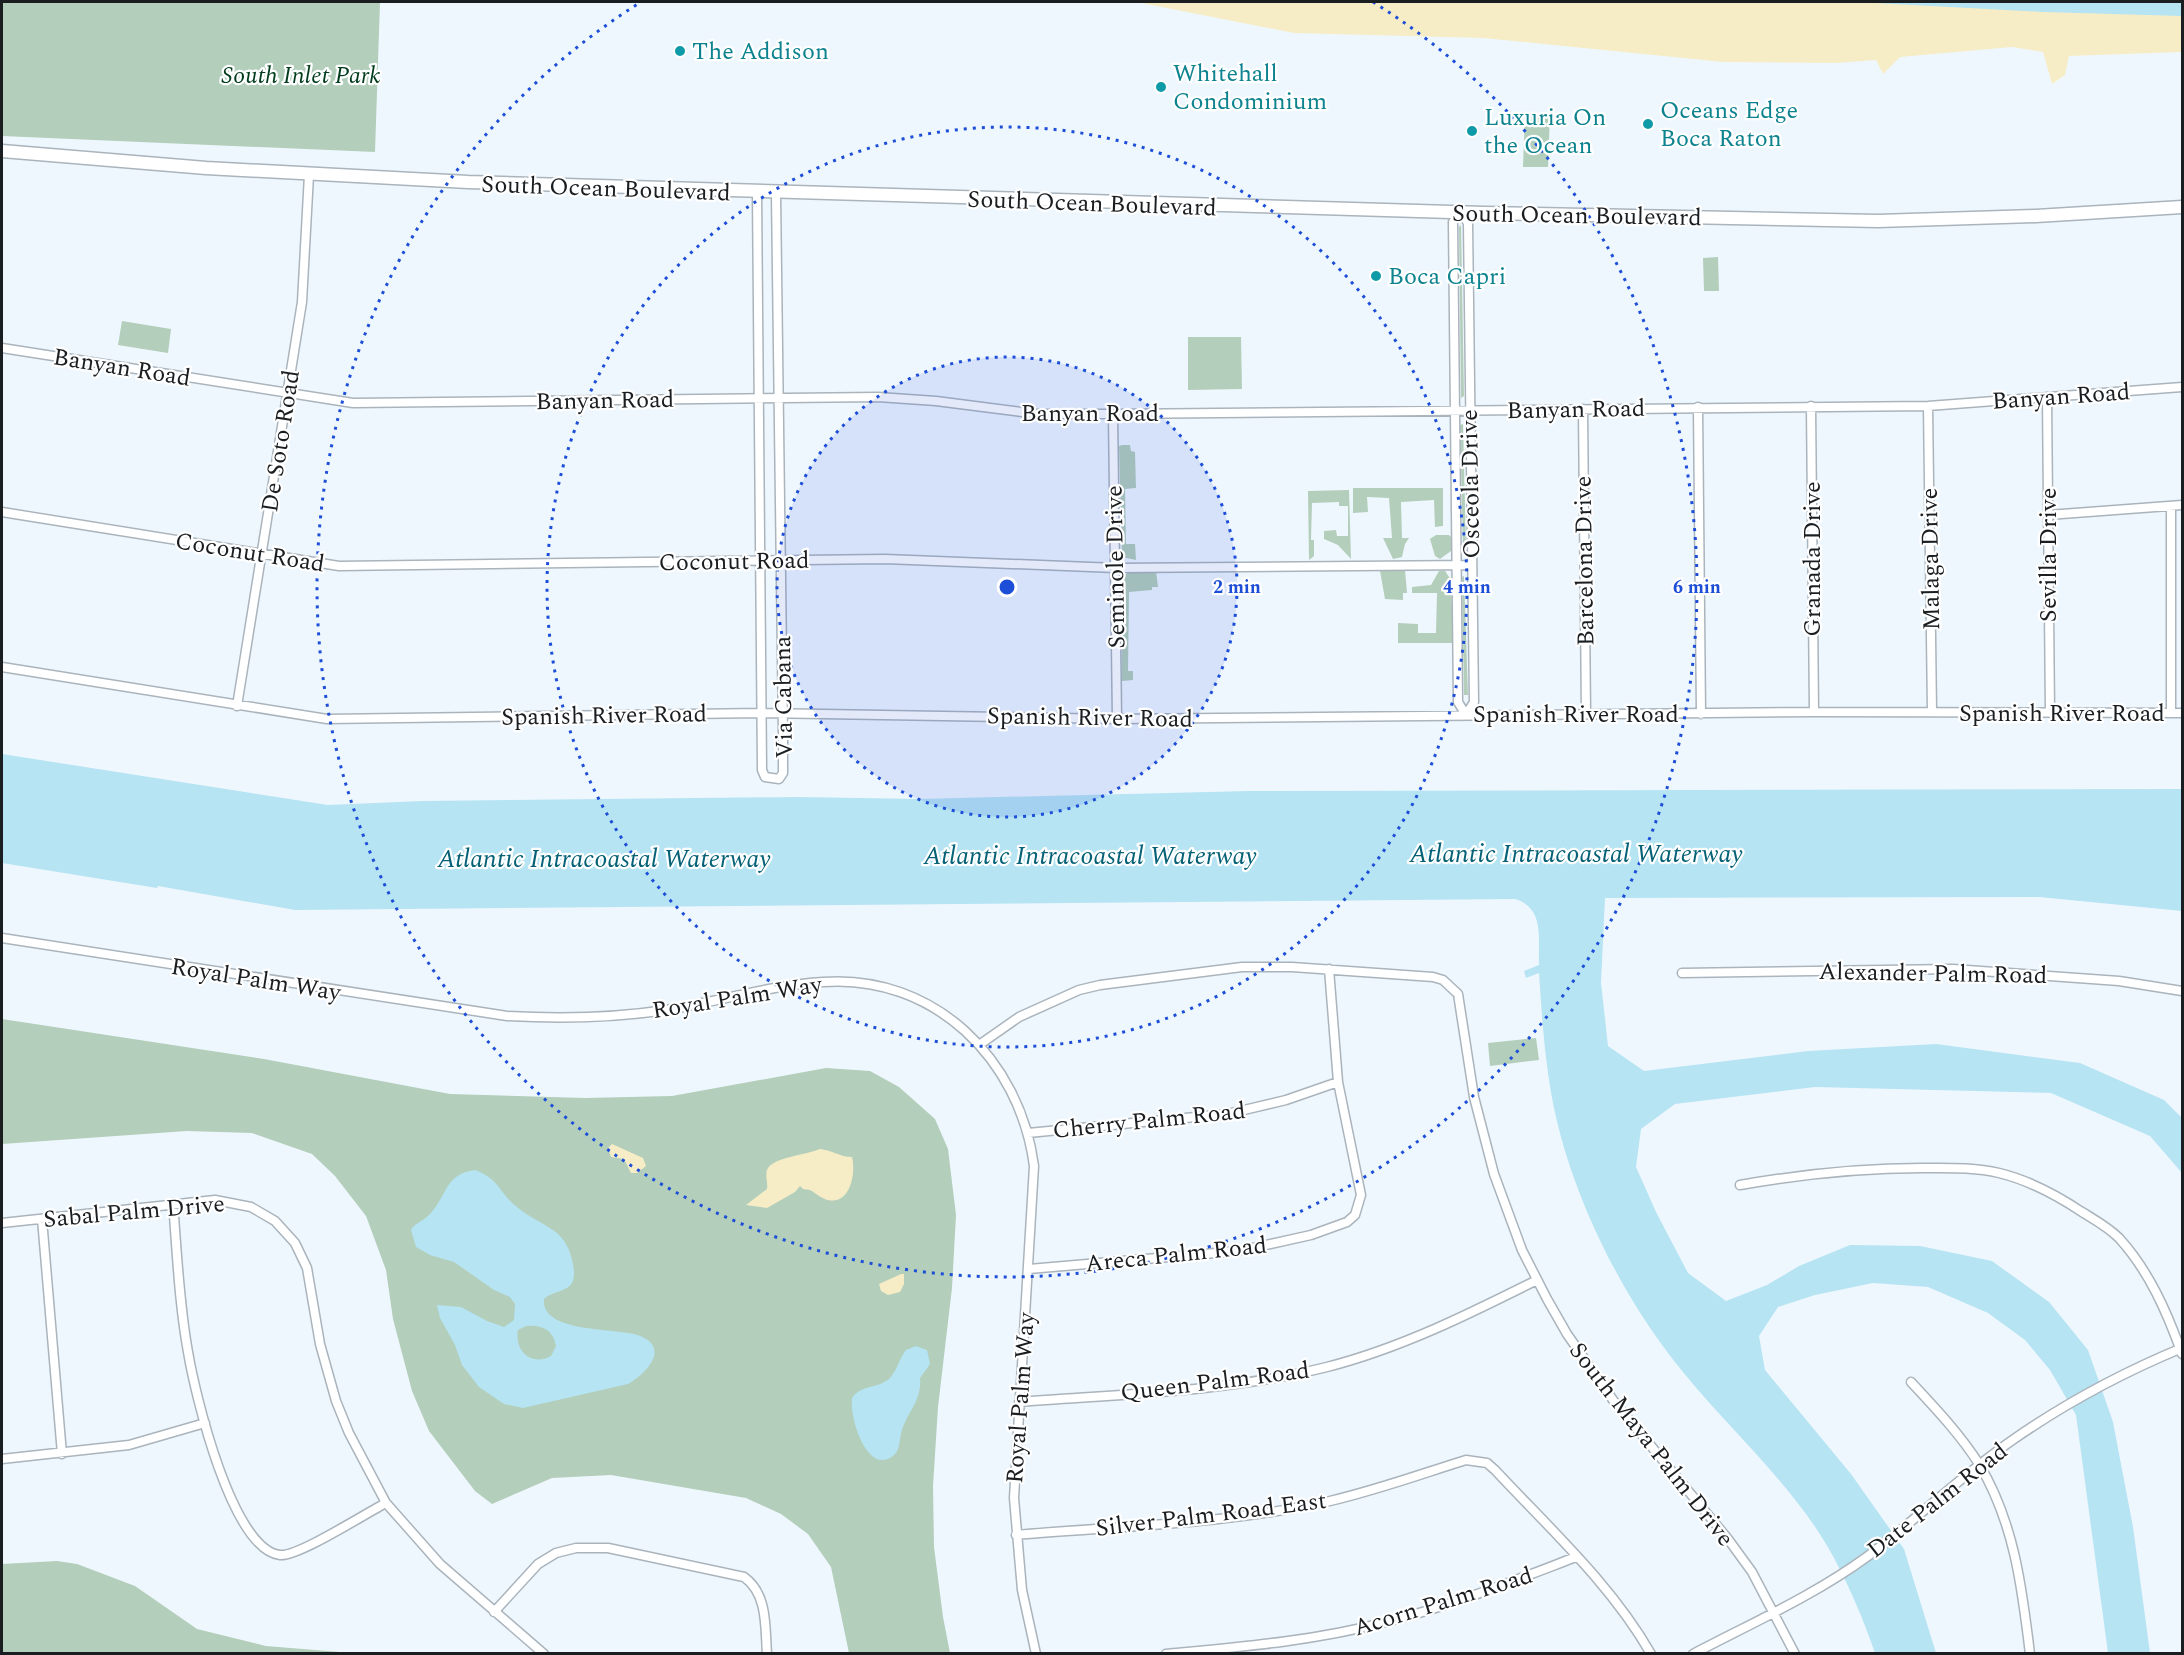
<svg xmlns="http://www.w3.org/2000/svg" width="2184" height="1655" font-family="Spectral,serif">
  <rect width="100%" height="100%" fill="#eff7fe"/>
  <path fill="#b3ceba" d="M2,2H380L375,152L2,136Z
    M1525,114H1550L1548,167H1523Z
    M1461,225L1464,396L1461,398L1459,227Z
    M1718,257L1719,291H1704L1703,258Z
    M122,321L171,329L168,353L118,345Z
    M1188,337H1241L1242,389L1188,390Z
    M1463,424L1466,548L1463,549L1460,425Z
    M1122,445H1130L1131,451L1135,452L1136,488L1125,489L1126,544H1135L1136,560L1122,557L1119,446Z
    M1353,488H1443V526L1435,527L1434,500L1401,502L1402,538H1409L1405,544L1402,557L1393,559L1383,538H1392L1389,498L1367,497L1368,512L1353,513Z
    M1349,490L1351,559L1338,545L1324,539V531L1336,530L1337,536H1348V506H1339V502L1312,503L1311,540H1314V556L1309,560L1308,491Z
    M1436,535H1449L1451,537V551L1440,559L1435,556L1430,539Z
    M1405,570L1407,593H1403V600L1385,599L1380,571Z
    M1130,571H1156L1158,587H1152V590L1129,592L1128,671H1133V680L1122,681L1121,578Z
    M1439,571H1445L1451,580L1453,643H1398V623L1418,624V633H1436L1437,593H1412V587L1431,585Z
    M1464,576L1468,695H1464L1462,577Z
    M2,1019L264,1059L450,1094L585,1098L672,1096L826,1068L870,1071L899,1087L935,1119L948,1149L956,1215L952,1288L938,1407L933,1486L934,1547L943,1617L950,1653H849L831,1567L808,1534L781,1514L746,1498L611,1475L552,1478L492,1504L475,1491L429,1431L412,1391L393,1319L386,1270L366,1216L335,1176L312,1154L252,1133L187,1131L2,1144Z
    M1536,1038L1539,1060L1490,1066L1488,1043Z
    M57,1561L77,1564L135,1586L197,1629L266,1646L352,1653H2V1564Z"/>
  <path fill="#f6edc7" d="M1136,2H2182V52L2069,56L2065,75L2052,84L2043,52L2012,47L1900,57L1883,74L1876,60L1836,63L1723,62L1483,38L1294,33Z
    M612,1144L643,1158L646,1166L637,1173H631L624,1159L611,1157L608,1148Z
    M820,1149C832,1150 840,1157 852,1157C856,1172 851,1205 828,1200C823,1199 816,1194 812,1191C807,1188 805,1192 800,1186L795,1192L767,1208L746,1205L767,1189C768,1182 765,1176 767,1170C772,1157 807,1155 820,1149Z
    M901,1274H904V1284L900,1292L888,1295L881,1291L879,1284Z"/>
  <path fill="#b6e4f3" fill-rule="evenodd" d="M1856,2H2182V16L2044,12Z
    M2,754L328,805L422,801L799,797L920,799L1248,791L2182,789V911L2039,897L1605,898L1601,983L1608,1046L1644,1071L1808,1051L1936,1044L2080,1063L2164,1100L2182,1118V1173L2150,1136L2051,1093L1815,1087L1675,1104L1641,1129L1636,1167L1656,1212L1688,1273L1726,1301L1767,1285L1799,1266L1850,1245L1920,1246L1992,1261L2049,1302L2088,1350L2113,1422L2133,1527L2150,1653H2108L2076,1415L2050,1370L2025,1340L1988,1313L1928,1287L1873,1283L1815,1295L1778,1307L1759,1336L1765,1370L1851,1474L1904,1549L1936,1653H1875C1864,1621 1850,1588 1834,1558C1793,1482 1723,1425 1671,1357C1618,1288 1572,1194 1554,1108C1545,1064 1542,1019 1539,973L1526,978L1524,971L1539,965C1538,939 1545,908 1515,899L295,910L158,886L157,888L2,863Z
    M475,1170C501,1180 498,1192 517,1207C542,1228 566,1226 573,1264C574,1270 575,1277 572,1283C568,1291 551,1292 544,1299C540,1333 616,1328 637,1335C672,1346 647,1373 628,1384L523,1408L504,1404L479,1387L462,1365L455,1345L440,1318L437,1305L461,1307L487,1321L504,1327L514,1320L515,1304L510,1297L494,1290L454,1262L430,1255L416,1247L411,1230C415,1223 423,1221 429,1215C447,1197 444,1174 475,1170ZM526,1326C541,1325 553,1329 556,1346L551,1356C532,1367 514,1351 518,1330Z
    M916,1346L927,1350L930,1364L920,1378C922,1400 908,1411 902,1430C899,1438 901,1450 893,1456C867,1476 849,1417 852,1398C862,1384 877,1389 889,1379C897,1371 899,1359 906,1350Z"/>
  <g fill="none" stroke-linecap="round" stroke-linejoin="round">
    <defs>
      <path id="street" d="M757,193L762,770L765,777L779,779L783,773V733L776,194
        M1461,212L1468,223L1474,702L1466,715L1458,702L1453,222Z
        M2,348L353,403L878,397L936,401L1037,414H1113L1928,406L2182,387
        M2047,397L2050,713
        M1811,406L1814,712
        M1928,406L1932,712
        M1698,407L1701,714
        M1583,409L1586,714
        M1113,414L1117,719
        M2,512L339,566L885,559L1116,568L1471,565
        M2048,515L2182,505
        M2,667L327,719L761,713L1117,719L1814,712L2182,713
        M237,706L302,302L309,175
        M2171,713V506
        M2,938L507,1016C560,1019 613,1018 666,1010C718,1002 770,985 823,982C934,974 1020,1059 1034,1166L1014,1498L1022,1590L1036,1654
        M1682,973L1953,969L2119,981L2182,991
        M979,1045L1019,1017L1079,990L1100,985L1242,967H1292L1433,977L1443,980L1458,994L1474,1097L1494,1174L1522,1250L1547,1299L1567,1334L1613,1400L1728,1539L1752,1572L1795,1654
        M1028,1133L1227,1114L1286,1100L1338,1082
        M1740,1185C1803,1174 1859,1168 1922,1168C1949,1168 1974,1167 1999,1173C2028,1180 2058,1196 2082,1212C2095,1220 2108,1227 2119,1238C2149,1271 2167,1312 2182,1354
        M173,1203C177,1252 179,1303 188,1352C195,1394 232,1550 280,1555C298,1557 366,1513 386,1503
        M42,1219L62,1454
        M2,1223L215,1200L251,1207L275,1221L295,1243L307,1268L320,1344L336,1401L349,1433L386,1503L440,1564L544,1654
        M1029,1269L1239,1251L1311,1235L1347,1222L1355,1215L1361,1195L1338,1082L1329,969
        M1911,1382C1935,1408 1960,1434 1979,1464C2014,1522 2022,1587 2030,1654
        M1019,1402C1122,1394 1226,1392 1327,1367C1401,1348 1469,1314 1537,1280
        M2,1459L129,1445L205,1423
        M1016,1535C1120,1526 1228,1524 1330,1501C1377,1490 1421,1474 1466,1460L1487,1463L1495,1470C1549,1528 1611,1584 1651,1654
        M494,1612L538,1564L556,1553L576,1548H608L744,1577C768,1594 765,1627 767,1654
        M1166,1654C1240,1647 1314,1641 1386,1622C1451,1606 1513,1581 1576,1557
        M1693,1654C1752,1623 1815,1595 1868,1556C1918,1518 1963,1474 2014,1439C2066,1403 2124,1372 2182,1348"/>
      <path id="secondary" d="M2,151L206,168L468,182L1484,213L1878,221L2036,216L2182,207"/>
    </defs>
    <use href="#street" stroke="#aab4bc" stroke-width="11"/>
    <use href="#secondary" stroke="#aab4bc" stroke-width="15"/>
    <use href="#street" stroke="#fff" stroke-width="8"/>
    <use href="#secondary" stroke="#fff" stroke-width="12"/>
  </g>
  <circle cx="1007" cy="587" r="230" fill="#1d4ed8" fill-opacity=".12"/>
  <g fill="none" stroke="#1d4ed8" stroke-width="3" stroke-dasharray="3 6">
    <circle cx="1007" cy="587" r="230"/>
    <circle cx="1007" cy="587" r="460"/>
    <path d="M1373 2A690 690 0 1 1 641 2"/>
  </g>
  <g fill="#0f9aa8" stroke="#fff" stroke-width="2">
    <circle cx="680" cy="51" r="6"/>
    <circle cx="1161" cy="87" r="6"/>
    <circle cx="1648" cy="124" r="6"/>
    <circle cx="1472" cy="131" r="6"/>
    <circle cx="1376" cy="276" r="6"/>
  </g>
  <g text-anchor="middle" stroke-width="4.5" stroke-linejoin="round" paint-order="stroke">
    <g font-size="24" fill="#0d838f" stroke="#fff" text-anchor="start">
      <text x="692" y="59">The Addison</text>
      <text x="1173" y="81">Whitehall<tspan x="1173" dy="28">Condominium</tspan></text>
      <text x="1660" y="118">Oceans Edge<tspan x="1660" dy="28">Boca Raton</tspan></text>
      <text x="1484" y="125">Luxuria On<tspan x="1484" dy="28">the Ocean</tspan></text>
      <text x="1388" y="284">Boca Capri</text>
    </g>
    <g font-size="24" font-style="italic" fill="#003c1c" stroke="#fff">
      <text x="301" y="83">South Inlet Park</text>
    </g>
    <g font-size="24" fill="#1a1e21" stroke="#fff">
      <text transform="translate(606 188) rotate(2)" y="8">South Ocean Boulevard</text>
      <text transform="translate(1092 203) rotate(2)" y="8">South Ocean Boulevard</text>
      <text transform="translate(1577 215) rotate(1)" y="8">South Ocean Boulevard</text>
      <text transform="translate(122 367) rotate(9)" y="8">Banyan Road</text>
      <text transform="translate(2061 396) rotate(-4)" y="8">Banyan Road</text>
      <text transform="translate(605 400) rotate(-1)" y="8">Banyan Road</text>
      <text transform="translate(1576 409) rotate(-1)" y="8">Banyan Road</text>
      <text x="1090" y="421">Banyan Road</text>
      <text transform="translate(280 441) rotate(-81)" y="8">De Soto Road</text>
      <text transform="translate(1470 484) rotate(-91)" y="8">Osceola Drive</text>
      <text transform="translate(250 552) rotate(9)" y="8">Coconut Road</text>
      <text transform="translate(2048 555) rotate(-90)" y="8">Sevilla Drive</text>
      <text transform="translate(1812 559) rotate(-90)" y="8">Granada Drive</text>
      <text transform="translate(1930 559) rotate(-91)" y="8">Malaga Drive</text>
      <text transform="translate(734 561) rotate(-1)" y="8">Coconut Road</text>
      <text transform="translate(1584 561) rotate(-91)" y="8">Barcelona Drive</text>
      <text transform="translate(1115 567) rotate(-91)" y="8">Seminole Drive</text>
      <text transform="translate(783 697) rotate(-91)" y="8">Via Cabana</text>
      <text x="2062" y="721">Spanish River Road</text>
      <text x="1576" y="722">Spanish River Road</text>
      <text transform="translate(604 715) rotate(-1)" y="8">Spanish River Road</text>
      <text transform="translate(1090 717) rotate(1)" y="8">Spanish River Road</text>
      <text transform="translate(1933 973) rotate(1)" y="8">Alexander Palm Road</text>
      <text transform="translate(256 979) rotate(9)" y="8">Royal Palm Way</text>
      <text transform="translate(737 997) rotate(-9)" y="8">Royal Palm Way</text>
      <text transform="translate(1149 1120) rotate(-6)" y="8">Cherry Palm Road</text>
      <text transform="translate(134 1211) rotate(-5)" y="8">Sabal Palm Drive</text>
      <text transform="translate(1176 1254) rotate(-6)" y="8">Areca Palm Road</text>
      <text transform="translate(1215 1381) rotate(-7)" y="8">Queen Palm Road</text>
      <text transform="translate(1020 1398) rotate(-86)" y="8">Royal Palm Way</text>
      <text transform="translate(1652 1444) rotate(52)" y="8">South Maya Palm Drive</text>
      <text transform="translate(1937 1500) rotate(-38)" y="8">Date Palm Road</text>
      <text transform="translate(1211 1514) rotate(-7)" y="8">Silver Palm Road East</text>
      <text transform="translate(1443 1601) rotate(-17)" y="8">Acorn Palm Road</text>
    </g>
    <g font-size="26" font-style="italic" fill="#046176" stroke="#fff">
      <text x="1576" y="862">Atlantic Intracoastal Waterway</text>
      <text x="1090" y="864">Atlantic Intracoastal Waterway</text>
      <text x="604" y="867">Atlantic Intracoastal Waterway</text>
    </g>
  </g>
  <circle cx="1007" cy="587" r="9" fill="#1d4ed8" stroke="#fff" stroke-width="3"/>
  <g font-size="18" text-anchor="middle" font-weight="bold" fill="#1d4ed8" stroke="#fff" stroke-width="4.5" stroke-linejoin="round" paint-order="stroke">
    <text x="1237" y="593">2 min</text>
    <text x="1467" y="593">4 min</text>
    <text x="1697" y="593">6 min</text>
  </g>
  <rect width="2184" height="1655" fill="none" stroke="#1a1e21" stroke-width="6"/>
</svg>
